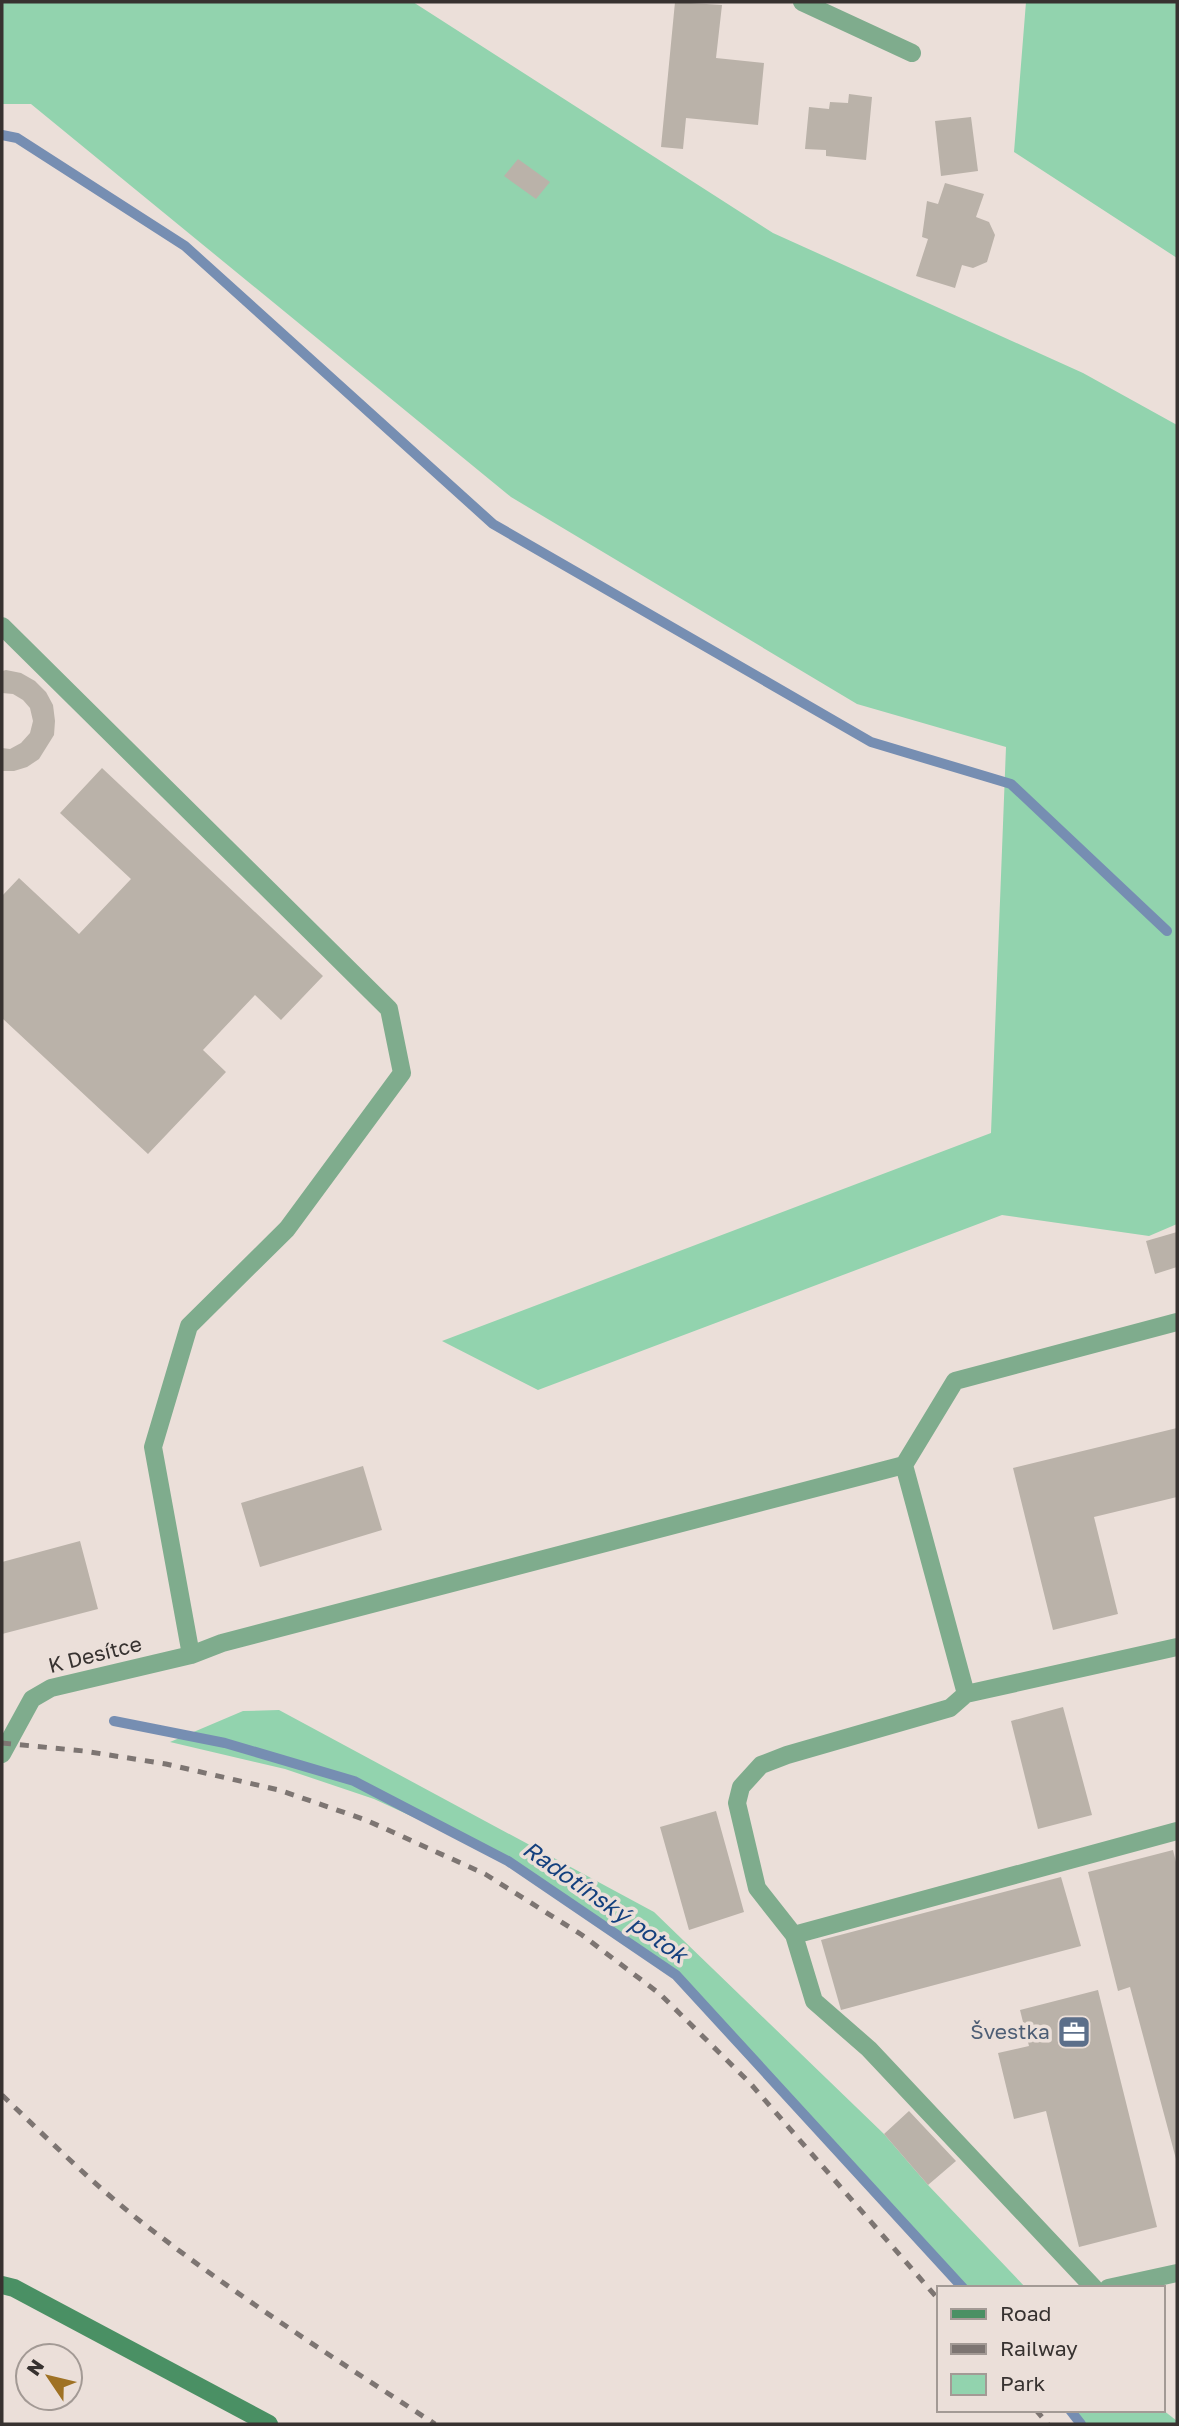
<svg xmlns="http://www.w3.org/2000/svg" width="1179" height="2426" font-family="'Golos Text',sans-serif">
  <rect width="100%" height="100%" fill="#ebdfd9"/>
  <path fill="#92d3ae" d="M2,2H413L773,233L1083,373L1177,425V1224L1149,1236L1002,1215L538,1390L442,1341L991,1133L1006,747L857,704L511,497L31,104H2Z
    M1026,2H1177V258L1014,152Z
    M279,1710L654,1912L884,2134L928,2185L1026,2288H958L767,2068L674,1977L594,1917L496,1855L374,1799L285,1769L170,1742L243,1711Z
    M1065,2410H1163L1177,2421V2424H1077Z"/>
  <g fill="none" stroke-linecap="round" stroke-linejoin="round">
    <path stroke="#768eb2" stroke-width="10" d="M2,135L17,138L185,246L493,524L871,742L1011,784L1167,931
      M114,1721L225,1743L354,1781L508,1861L676,1975L963,2288
      M1070,2410L1081,2424"/>
  </g>
  <path fill="#bab2a9" d="M675,2L722,5L716,58L764,63L758,125L686,118L683,149L661,147Z
    M849,94L872,97L866,160L826,156V150L805,149L809,107L829,109L830,102L848,103Z
    M971,117L978,171L941,176L935,121Z
    M518,159L550,182L536,199L504,176Z
    M945,183L984,194L976,217L989,222L995,235L987,262L973,268L962,265L955,288L916,276L928,239L922,237L927,201L938,204Z
    M6,670L21,673L35,681L46,692L53,705L55,721L54,735L39,759L27,767L14,771H2V748L10,749L21,743L30,733L33,721L30,708L23,700L13,694L2,693V671Z
    M102,768L323,976L281,1020L255,995L203,1050L226,1072L148,1154L2,1018V896L19,878L79,934L131,879L60,813Z
    M1177,1232V1267L1155,1274L1146,1241Z
    M1177,1428V1497L1094,1517L1118,1614L1053,1630L1013,1468Z
    M363,1466L382,1530L260,1567L241,1503Z
    M80,1541L98,1609L2,1634V1562Z
    M1063,1707L1092,1815L1038,1829L1011,1721Z
    M716,1811L744,1912L689,1930L660,1827Z
    M1173,1850L1177,1866L1176,2159L1130,1987L1118,1991L1088,1872Z
    M1061,1877L1081,1946L841,2010L821,1940Z
    M1098,1990L1157,2227L1079,2247L1046,2111L1014,2119L998,2053L1029,2046L1020,2010Z
    M909,2111L956,2161L928,2185L884,2134Z"/>
  <g fill="none" stroke-linecap="round" stroke-linejoin="round">
    <path stroke="#7fac8d" stroke-width="18" d="M2,626L389,1009L402,1073L287,1229L189,1326L153,1447L191,1655
      M904,1465L966,1694L1177,1647
      M2,1754L32,1699L51,1688L191,1655L222,1643L904,1465L955,1381L1177,1322
      M794,1935L757,1888L737,1803L741,1787L761,1765L787,1755L950,1708L966,1694
      M1094,2288L869,2049L814,2001L794,1935L1177,1831
      M1108,2288L1177,2273"/>
    <path stroke="#7fac8d" stroke-width="18" d="M802,2L912,53"/>
    <path stroke="#4a9064" stroke-width="18" d="M2,2285L14,2288L269,2424"/>
    <path stroke="#7d7572" stroke-width="5" stroke-dasharray="9 9" stroke-linecap="butt" d="M2,1743L84,1751L166,1764L279,1790L366,1820L485,1874L582,1935L660,1994L750,2083L939,2300
      M2,2095C53,2144 104,2195 161,2237C249,2304 343,2364 435,2424
      M1036,2410L1048,2424"/>
  </g>
  <defs>
    <symbol id="office-square" viewBox="-11 -11 22 22"><rect x="-9" y="-9" width="18" height="18" rx="4" fill="#5c6f8a" stroke="#ebdfd9"/><path d="M-6-3h4V-5.5h4V-3h4V5H-6ZM-1-4.5V-3h2v-1.5ZM-6 0V1H6V0Z" fill="#fff"/></symbol>
  </defs>
  <g fill-rule="evenodd">
    <use href="#office-square" x="1055" y="2013" width="38" height="38"/>
  </g>
  <g text-anchor="middle" stroke-width="7" stroke-linejoin="round" paint-order="stroke">
    <g font-size="21" fill="#373230" stroke="#ebdfd9">
      <text transform="translate(95 1655) rotate(-14)" y="7">K Desítce</text>
    </g>
    <g font-size="21" fill="#4e5e75" stroke="#ebdfd9" text-anchor="end">
      <text x="1050" y="2039">Švestka</text>
    </g>
    <g font-size="23" font-style="italic" fill="#14407e" stroke="#ebdfd9">
      <text transform="translate(605 1902) rotate(35)" y="8">Radotínský potok</text>
    </g>
  </g>
  <rect width="1179" height="2426" fill="none" stroke="#373230" stroke-width="7"/>
  <rect x="937" y="2286" width="228" height="126" fill="#ebdfd9" stroke="#a39a95" stroke-width="2"/>
  <rect x="951" y="2309" width="35" height="10" fill="#4a9064" stroke="#a39a95" stroke-width="2"/>
  <text x="1000" y="2321" font-size="21" fill="#373230">Road</text>
  <rect x="951" y="2344" width="35" height="10" fill="#7d7572" stroke="#a39a95" stroke-width="2"/>
  <text x="1000" y="2356" font-size="21" fill="#373230">Railway</text>
  <rect x="951" y="2374" width="35" height="21" fill="#92d3ae" stroke="#a39a95" stroke-width="2"/>
  <text x="1000" y="2391" font-size="21" fill="#373230">Park</text>
  <g transform="translate(49 2377) rotate(305)"><circle r="33" fill="#ebdfd9" stroke="#a39a95" stroke-width="2"/>
  <path d="M0-5L12 26L0 18L-12 26Z" fill="#9f7224"/>
  <text y="-10" font-size="19" font-weight="bold" text-anchor="middle" fill="#373230">N</text>
  </g>
</svg>
